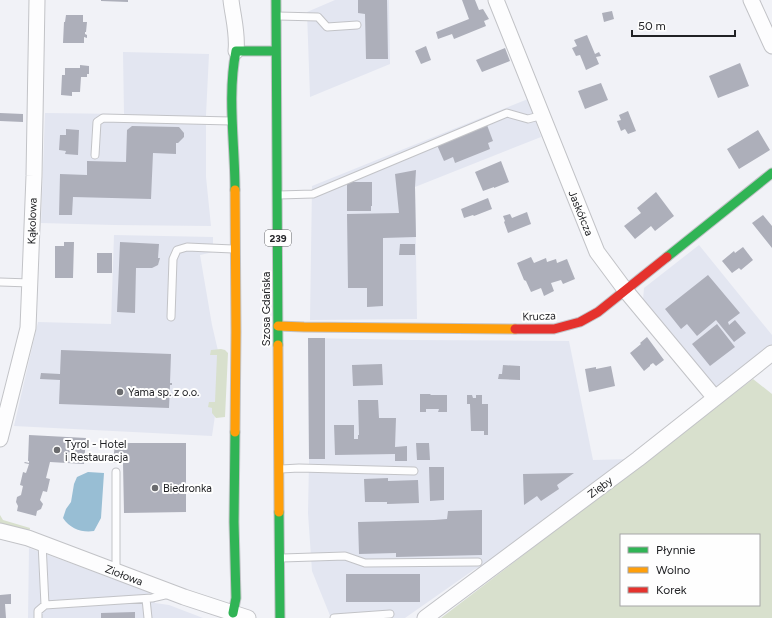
<svg xmlns="http://www.w3.org/2000/svg" width="772" height="618" font-family="Figtree,sans-serif">
  <rect width="100%" height="100%" fill="#f1f2f7"/>
  <path fill="#e3e6f1" d="M335,0H389L390,64L310,97L307,12Z
    M123,52L209,54L206,115V177L211,226L114,225L41,223L45,113L124,114Z
    M528,99L541,137L415,187L417,319L310,320L312,186Z
    M114,235L213,237V252L200,255L212,325L222,368L212,436L14,426L38,322L111,324Z
    M699,245L772,335V345L714,391L643,300L644,288Z
    M308,338L412,340L569,341L593,460L631,459L487,565L475,569L405,618H331L312,571L308,513L309,463Z
    M29,548L152,593L155,603L169,605L203,618H28Z"/>
  <path fill="#d8e0cd" fill-rule="evenodd" d="M221,349L225,350L228,353L225,417L216,418L212,413V408L208,407L209,402H215L217,355H210L211,350Z
    M753,379L772,394V618H441ZM621,535H759V605H621Z
    M0,515L3,520L30,528L29,533L0,524Z"/>
  <path fill="#98bed4" d="M88,472L104,473L101,518L94,531C83,533 70,529 63,518L66,509L71,502L74,484L77,477Z"/>
  <path fill="#adafba" d="M101,0H128V2L101,1Z
    M358,0H387L388,59H366L365,14L358,13Z
    M462,0H475L479,10L483,9L489,19L484,21L486,26L454,39L452,34L438,39L436,32L469,19Z
    M612,11L614,19L604,22L602,13Z
    M66,15H83V22H87L86,32H85V34L87,35V38L84,37V43H63L64,22H65Z
    M587,35L595,54L599,52L601,56L596,57L599,64L586,70L580,55L576,56L572,48L577,46L574,40Z
    M426,46L431,60L421,64L415,51Z
    M505,48L510,61L482,72L476,60Z
    M740,63L749,86L718,98L709,76Z
    M80,65L89,66V74H87V77H81L80,92H72V96L61,95L62,75H65V68H80Z
    M601,83L608,100L585,109L578,91Z
    M628,111L636,131L628,134L625,129L621,131L617,121L621,120L619,115Z
    M0,113L23,114V122L0,121Z
    M487,125L493,141L488,143L490,149L455,163L453,157L444,161L437,145Z
    M132,126L179,127L184,133V137L178,143H176V154L153,153L151,199L73,197L72,215H59L60,174L87,175V161L126,162L127,130Z
    M66,129L79,130L78,155L65,154L66,151L59,150L60,135H66Z
    M758,130L770,150L739,169L727,149Z
    M501,161L509,182L494,188V187L483,191L475,172Z
    M416,170L415,187L416,237L383,238V306L367,307V288H348L347,214L399,213L395,174Z
    M347,182H372V206H371V211H347Z
    M656,192L674,216L655,231L651,226L635,239L624,226L641,213L637,208Z
    M488,198L492,209L474,216L473,215L464,218L461,209Z
    M527,212L531,224L508,233L504,222L505,221L503,216L510,214L512,218Z
    M763,215L772,226V248L752,223Z
    M64,242H74L73,278H55V246H64Z
    M120,242L159,244L158,258H160L158,265L152,268H136L135,313L117,312Z
    M400,244H415V255H399Z
    M743,247L753,260L741,270L739,268L732,273L722,261L734,251L735,253Z
    M97,253H112V273H97Z
    M531,257L534,263L546,258L547,262L556,259L557,263L567,259L575,279L563,284L561,280L551,283L554,291L544,296L541,288L531,292L526,281L524,280L517,263Z
    M708,275L740,313L728,322L729,325L735,320L746,333L734,342L716,320L697,336L687,324L681,329L665,309Z
    M717,324L735,347L710,366L692,344Z
    M647,337L664,360L656,366L653,363L650,365V366L644,371L630,353L641,344L640,343Z
    M308,338H325V459H309Z
    M61,350L171,354L170,383H172V385H170L169,408L59,404L60,380L40,379L41,373L60,374Z
    M382,364L383,385L353,386L352,365Z
    M503,365L520,366V380L498,379L499,374H502Z
    M611,366L615,386L589,392L585,369L596,367V369Z
    M420,394H430L431,395H447V412H438L439,409H426V412H420Z
    M467,395H472L473,398H476V395H482V404H488V435H484V431H471L470,404H467Z
    M358,400H378L379,418H396L395,447L407,446V461H395V454L335,455L334,425H354V439H358V435H359Z
    M29,435L86,438L84,464L50,462L46,478L50,479L47,492L43,491L40,500L43,504L41,509L37,511L36,516L17,511L18,506L16,502L17,497L21,495L23,486L20,485L23,472L26,473L29,464L24,463L25,462L29,463V461H28Z
    M115,443H186V512L124,513L123,463H113Z
    M416,443H429L430,460H417Z
    M429,467H444V500L430,501Z
    M574,473L557,485L559,489L541,501L537,496L524,505L523,474Z
    M388,478V481L418,480L419,503L387,504V502H365L364,479Z
    M482,510V555L396,557V553L359,554L358,522L434,520L447,519L448,511Z
    M346,574H420V602H346Z
    M11,594V604H5L6,618H0V595Z
    M135,612V618H101V613Z"/>
  <g fill="none" stroke-linecap="round" stroke-linejoin="round">
    <defs>
      <path id="lane" d="M278,16L318,17L327,27L357,25
        M95,155L97,122L103,118L231,121
        M279,195L313,194L507,113L528,119L543,115
        M0,282L30,283
        M171,317L173,259L177,250L187,247L233,249
        M281,469L299,468L414,471
        M116,472V572
        M42,543L45,605
        M282,558L345,556L365,563L478,562
        M146,599L148,618
        M38,618V611L45,605L152,598L169,594
        M334,618L390,614"/>
      <path id="street" d="M231,0C233,17 238,34 236,51
        M496,0L597,252L626,291L715,398
        M751,0L772,46
        M0,439L28,328L34,176L37,0
        M0,531L28,538L184,597L248,618
        M425,618L638,459L772,353"/>
      <path id="fast" d="M276,0L278,345
        M235,190C235,145 227,95 236,51H276
        M667,257L772,173
        M279,512L280,618
        M233,613L236,598L234,522L235,432"/>
      <path id="slow" d="M278,326L304,327L515,329
        M278,345L279,512
        M235,432L236,332L235,190"/>
      <path id="jam" d="M515,329H554L580,322L598,312L667,257"/>
    </defs>
    <use href="#lane" stroke="#c2c3c7" stroke-width="9"/>
    <use href="#street" stroke="#c2c3c7" stroke-width="17"/>
    <use href="#fast" stroke="#c2c3c7" stroke-width="11"/>
    <use href="#slow" stroke="#c2c3c7" stroke-width="11"/>
    <use href="#jam" stroke="#c2c3c7" stroke-width="11"/>
    <use href="#lane" stroke="#fdfdfe" stroke-width="7"/>
    <use href="#street" stroke="#fdfdfe" stroke-width="15"/>
    <use href="#fast" stroke="#30b455" stroke-width="9"/>
    <use href="#slow" stroke="#ff9f0a" stroke-width="9"/>
    <use href="#jam" stroke="#e5322d" stroke-width="9"/>
  </g>
  <g fill="#6a6b6e" stroke="#fefefe" stroke-width="1.5">
    <circle cx="120" cy="392" r="4"/>
    <circle cx="57" cy="450" r="4"/>
    <circle cx="155" cy="488" r="4"/>
  </g>
  <g text-anchor="middle" stroke-width="4" stroke-linejoin="round" paint-order="stroke">
    <rect fill="#fefefe" stroke="#636466" stroke-width="1" x="265" y="230" width="26" height="16" rx="3"/>
    <g font-size="10" font-weight="bold" fill="#212225">
      <text x="278" y="242">239</text>
    </g>
    <g font-size="11" fill="#212225" stroke="#fefefe">
      <text transform="translate(581 213) rotate(68)" y="4">Jaskółcza</text>
      <text transform="translate(32 221) rotate(-88)" y="4">Kąkolowa</text>
      <text transform="translate(266 309) rotate(-90)" y="4">Szosa Gdańska</text>
      <text transform="translate(539 316) rotate(-2)" y="4">Krucza</text>
      <text transform="translate(600 487) rotate(-37)" y="4">Zięby</text>
      <text transform="translate(124 575) rotate(21)" y="4">Ziołowa</text>
    </g>
    <g font-size="11" fill="#212225" stroke="#fefefe" text-anchor="start">
      <text x="128" y="396">Yama sp. z o.o.</text>
      <text x="65" y="448">Tyrol - Hotel<tspan x="65" dy="13">i Restauracja</tspan></text>
      <text x="163" y="492">Biedronka</text>
    </g>
  </g>
  <rect x="620" y="534" width="140" height="72" fill="#fefefe" stroke="#a6a6a7"/>
  <rect x="628" y="547" width="20" height="6" fill="#30b455" stroke="#a6a6a7"/>
  <text x="656" y="554" font-size="12" fill="#212225">Płynnie</text>
  <rect x="628" y="567" width="20" height="6" fill="#ff9f0a" stroke="#a6a6a7"/>
  <text x="656" y="574" font-size="12" fill="#212225">Wolno</text>
  <rect x="628" y="587" width="20" height="6" fill="#e5322d" stroke="#a6a6a7"/>
  <text x="656" y="594" font-size="12" fill="#212225">Korek</text>
  <path d="M632 30v6h103v-6" fill="none" stroke="#212225" stroke-width="2"/>
  <text x="638" y="30" font-size="12" fill="#212225" stroke="#fefefe" stroke-width="3" paint-order="stroke">50 m</text>
</svg>
